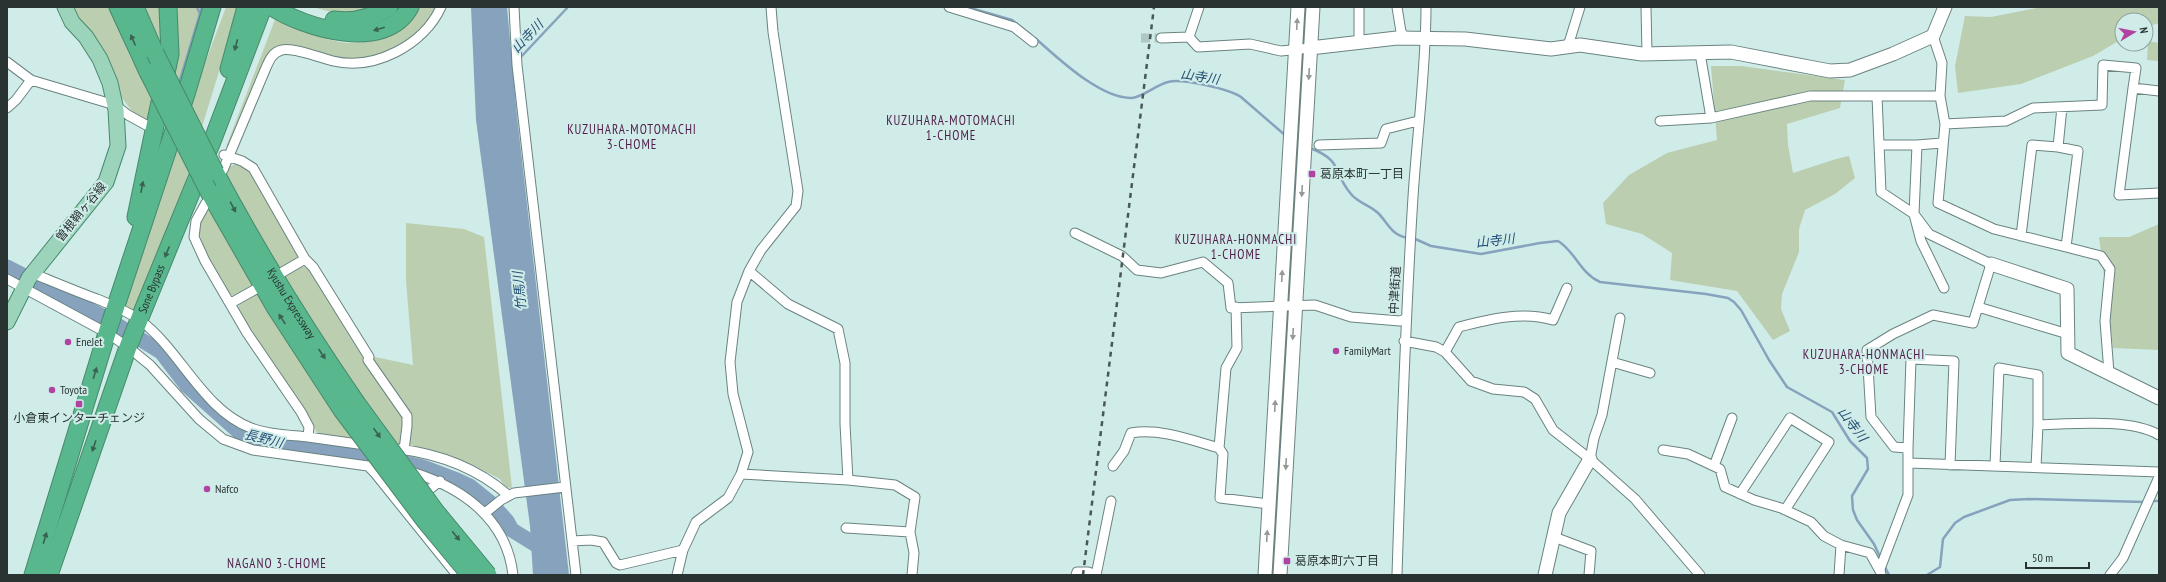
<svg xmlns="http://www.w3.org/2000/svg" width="2166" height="582" font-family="'PT Sans Narrow','Noto Sans JP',sans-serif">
  <rect width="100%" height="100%" fill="#d0ece9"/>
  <path fill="#bbceaf" d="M67,7H109L132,61L139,70L155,103L150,123L135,115L119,94Z
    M144,7H161L163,50Z
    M174,7H204L179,85L174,73Z
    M226,7H239L201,130L189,106Z
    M314,7H377L373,9C351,13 335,15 314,7Z
    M419,7H437C392,71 353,64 285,45L278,47L229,147H226L276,17C306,31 341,52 375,39C381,37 388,32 393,28C403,22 413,17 419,7Z
    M2042,7H2159V23L2146,27V20H2122V39L2093,56L2021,84L1958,93L1955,66L1965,16L1991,17Z
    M2148,41L2159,43V61L2147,60Z
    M1711,66H1741L1845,80L1840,108L1787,124L1788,145L1793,173L1836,159L1849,156L1855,178L1835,194L1805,210L1799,229V252L1782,294L1781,309L1790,331L1773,340L1737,291L1670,280L1672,253L1642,234L1606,224L1603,203L1629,175L1667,153L1717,140Z
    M176,145L189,171L174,220L156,254L133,312L124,309Z
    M236,164H246L299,257L297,260L299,266L305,267L310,270L347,332L403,417L399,447L396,446C334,359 279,268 224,175L231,166Z
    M208,207L257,292L357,442L317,436V433L310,420L238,310L239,305L244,301L228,293L206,255L198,229Z
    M406,223L464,229L484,237L512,488L505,487L500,479L471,464L448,457L409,449L410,425L371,359L375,357L413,365L406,281Z
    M2159,224V350L2113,348L2099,237H2129Z"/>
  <path fill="#86a2bd" d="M471,7H507L517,116L569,575H533L530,526L476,120Z"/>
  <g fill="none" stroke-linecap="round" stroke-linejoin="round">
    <path stroke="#86a2bd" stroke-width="2.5" d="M197,7L200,14
      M967,7L1012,20L1031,35
      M1035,38C1057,57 1100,99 1132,98C1143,97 1156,85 1168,82C1182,78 1229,89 1241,97L1286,136
      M519,59L568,7
      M179,83L202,7
      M1310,148C1344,161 1332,172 1351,194C1358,203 1370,205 1378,213C1389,224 1391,235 1408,238
      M1413,238L1431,246L1481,254L1540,243L1558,241C1575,251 1580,273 1600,282L1706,294L1728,298L1734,302L1741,310L1769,360L1787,387L1832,412L1850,441L1867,458L1868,469L1852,496L1853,510L1857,520L1874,544L1881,559
      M2152,501H2159
      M1884,565L1889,575
      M1927,575L1940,567L1943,539L1955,523L1964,517L2010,500L2029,499L2145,502"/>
    <path stroke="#86a2bd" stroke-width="15" d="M7,267L104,317L161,352L187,386L240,433L253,438L303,448L398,461L423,467L457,480L470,486L491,503L507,521L512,530L546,551"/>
    <path stroke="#aec7c4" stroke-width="9" stroke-dasharray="9 4.5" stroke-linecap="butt" d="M1141,38H1161"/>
    <defs>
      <path id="street" d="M514,7L517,65L576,575
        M949,7L1014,27L1033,42
        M1397,7L1401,32L1406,38
        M1646,7L1647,54
        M1933,36L1942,63L1940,96L1945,124L1938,203L1994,229L2066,247L2078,151L2058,147L2062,107
        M1189,37L1199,7
        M1161,38L1189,37L1198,47L1250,44L1281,51L1310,48
        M1359,42V7
        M1568,46L1580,7
        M1700,53L1711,118
        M7,62L31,80L115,105L128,115L146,125
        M2159,91L2133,88L2119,195L2159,193
        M1877,96L1881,192L1914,214L1929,234L1991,264L1973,323L1933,315L1893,334L1867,350L1871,417L1894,447L1908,448V495L1880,569L1881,575
        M7,108L16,100L31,80
        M1660,121L1711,118L1810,96H1940
        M1945,124L2006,121L2033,108L2102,105L2103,65L2136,68L2133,88
        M1942,143L1917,145L1914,214L1921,241L1944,288
        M1319,145L1381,143L1386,129L1418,121
        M1879,145H1917
        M224,155L242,161L253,168L305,259L313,267L369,357L368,360L407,416V426L404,450
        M223,170L265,70C269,61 272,52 282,50C293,47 321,58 333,61C374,71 424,45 441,7
        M206,203L196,221L194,237L205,261L247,333L301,412L309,427L308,437L358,444
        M1075,233L1122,256L1137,270L1161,273L1203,262L1228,283L1231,308L1315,305L1351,317L1400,321L1405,319
        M2021,236L2032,145L2058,147
        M2066,247L2101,256L2110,269L2105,321L2109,373
        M749,271L788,304L838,329L845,363V424L848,480
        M32,273C54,282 75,291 97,299C111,305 128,311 141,321C180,350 203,410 251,428C269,435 289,435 308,437
        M281,273L305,259
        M7,279L107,333L128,347L150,365L199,419L223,439L253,450L375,467
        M231,303L256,289
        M1236,307L1237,348L1226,368L1219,448L1223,454L1220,498L1269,504
        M1978,307L2068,334
        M1404,341L1436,347L1445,352L1471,381L1493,389L1524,392L1535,399L1553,430L1590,459L1635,499L1700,575
        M1445,352L1459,327C1490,319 1522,311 1553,320L1567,288
        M1612,362L1650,373
        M1908,448L1911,359L1954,361L1950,465
        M399,449C439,454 478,469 508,495
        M1663,450L1688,454L1720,469L1725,487L1754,500L1781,508L1811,522L1824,536L1841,545
        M1590,459L1594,438L1602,415L1620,318
        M1909,463L2159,472
        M1995,465L1999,368L2038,375V425C2071,424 2131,418 2159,435
        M368,466L374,472L457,575
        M1113,466L1124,451L1131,433C1160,428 1191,440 1219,448
        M1714,466L1732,418
        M2036,467L2038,425
        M415,473C464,489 507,520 513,575
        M741,474L848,480L895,485L915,497L910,532L914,553L912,575
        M1740,494L1790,418L1829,442L1785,510
        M420,497L440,481
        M485,513L501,500L514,493L565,487
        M846,528L910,532
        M1554,537L1591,551L1589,575
        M572,541L591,540L603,542L616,563L620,565L683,550
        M677,575L683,550L696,522L728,498L741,474L748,452L733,394L730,362L737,302L749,271L761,250L796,206L798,191L773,32L771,7
        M1076,575L1077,572H1088L1096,575
        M1096,575L1111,501
        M1397,575C1401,449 1405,323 1413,197C1417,134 1426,70 1426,7
        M1839,575L1841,545L1870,553L1880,571
        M2110,575L2123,558L2159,477"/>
      <path id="secondary" d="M1310,48L1397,38L1465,39L1551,49L1580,45L1642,54L1731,52L1830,71L1850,70L1893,54L1933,36L1945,7
        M1991,264L2067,289L2068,353L2159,398
        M1265,575L1298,7
        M1280,575L1313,7
        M1545,575L1559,513L1590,459"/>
      <path id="primary" d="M7,322L29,278L106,182L118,146L116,110L110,83L100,59L86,37L72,22L65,7"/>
      <g id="highway">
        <path d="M118,7L148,72"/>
        <path d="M135,7L155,53"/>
        <path d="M272,7C305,28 385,53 410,7"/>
        <path d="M334,20C355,23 372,18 389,7"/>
        <path d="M229,69L246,7"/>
        <path id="s1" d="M215,172C257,251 304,327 355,401"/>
        <path d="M208,190L275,307L342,410"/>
        <path d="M136,217L170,54L168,7"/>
        <path d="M33,575L107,333L186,94L212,7"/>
        <path id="s2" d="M49,575L128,347L213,139L263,7"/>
      </g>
    </defs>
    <use href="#street" stroke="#6a8381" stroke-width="11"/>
    <use href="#secondary" stroke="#6a8381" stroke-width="15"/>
    <use href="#primary" stroke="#47896c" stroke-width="17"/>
    <use href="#highway" stroke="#47896c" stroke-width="19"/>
    <use href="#street" stroke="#fff" stroke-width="9"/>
    <use href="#secondary" stroke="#fff" stroke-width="13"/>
    <use href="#primary" stroke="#9bd4ba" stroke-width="15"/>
    <use href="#highway" stroke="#58b78c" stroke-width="17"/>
    <path stroke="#495856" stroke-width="2.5" stroke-dasharray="5 5" stroke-linecap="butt" d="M1083,575L1154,7"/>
    <defs>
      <path id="highway-bridge" d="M155,53L215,172
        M148,72L208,190
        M355,401L436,512L488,575
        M342,410L426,522L470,575"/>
    </defs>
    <use href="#highway-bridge" stroke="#47896c" stroke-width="19" stroke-linecap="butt"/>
    <use href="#highway-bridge" stroke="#58b78c" stroke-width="17"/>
  </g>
  <defs><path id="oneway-solid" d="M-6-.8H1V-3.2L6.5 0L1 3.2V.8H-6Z"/></defs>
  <g fill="#949998">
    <use href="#oneway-solid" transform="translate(1297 24) rotate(-87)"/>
    <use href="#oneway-solid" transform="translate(1309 74) rotate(93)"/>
    <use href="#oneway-solid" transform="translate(1302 191) rotate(93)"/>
    <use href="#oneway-solid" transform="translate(1282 276) rotate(-87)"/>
    <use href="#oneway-solid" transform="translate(1293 334) rotate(93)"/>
    <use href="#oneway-solid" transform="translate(1275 406) rotate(-87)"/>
    <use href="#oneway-solid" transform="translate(1286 464) rotate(93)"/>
    <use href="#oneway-solid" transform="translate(1267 536) rotate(-87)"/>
  </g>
  <g fill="#396152">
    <use href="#oneway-solid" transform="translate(379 29) rotate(164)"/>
    <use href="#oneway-solid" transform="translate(133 40) rotate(-114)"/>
    <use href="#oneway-solid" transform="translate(236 45) rotate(105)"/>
    <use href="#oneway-solid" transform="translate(142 187) rotate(-79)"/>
    <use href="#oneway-solid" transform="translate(233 207) rotate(62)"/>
    <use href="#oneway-solid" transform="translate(167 252) rotate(112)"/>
    <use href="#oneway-solid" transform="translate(282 319) rotate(-123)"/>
    <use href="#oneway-solid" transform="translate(322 354) rotate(56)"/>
    <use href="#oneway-solid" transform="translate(95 373) rotate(-73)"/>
    <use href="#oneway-solid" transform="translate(377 433) rotate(55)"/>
    <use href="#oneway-solid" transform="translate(94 446) rotate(109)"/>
    <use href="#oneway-solid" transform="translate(456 536) rotate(51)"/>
    <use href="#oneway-solid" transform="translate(45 538) rotate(-73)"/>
  </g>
  <g fill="#b042a1" stroke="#d0ece9" stroke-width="1.5">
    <rect x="1308" y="170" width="8" height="8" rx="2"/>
    <circle cx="68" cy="342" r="4"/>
    <circle cx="1336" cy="351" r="4"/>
    <circle cx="52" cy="390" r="4"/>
    <rect x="75" y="400" width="8" height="8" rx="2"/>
    <circle cx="207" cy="489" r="4"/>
    <rect x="1283" y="557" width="8" height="8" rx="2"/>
  </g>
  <g text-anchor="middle" stroke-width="4" stroke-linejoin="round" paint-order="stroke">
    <g font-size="12" fill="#283332" stroke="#d0ece9" text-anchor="start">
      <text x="1320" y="178">葛原本町一丁目</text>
      <text x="76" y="346">EneJet</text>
      <text x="1344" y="355">FamilyMart</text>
      <text x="60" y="394">Toyota</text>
      <text x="79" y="422" text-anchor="middle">小倉東インターチェンジ</text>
      <text x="215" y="493">Nafco</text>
      <text x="1295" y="565">葛原本町六丁目</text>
    </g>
    <g font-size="12" fill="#283332" stroke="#d0ece9">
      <text transform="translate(81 212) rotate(-51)" y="4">曽根鞘ヶ谷線</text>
      <text dy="4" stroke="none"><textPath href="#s2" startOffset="304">Sone Bypass</textPath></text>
      <text transform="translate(1395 290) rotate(-87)" y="4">中津街道</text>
      <text dy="4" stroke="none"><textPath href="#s1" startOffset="152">Kyushu Expressway</textPath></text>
    </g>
    <g font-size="13" font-style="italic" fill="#234f75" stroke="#d0ece9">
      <text transform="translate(527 36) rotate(-46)" y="5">山寺川</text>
      <text transform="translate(1200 76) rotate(9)" y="5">山寺川</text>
      <text transform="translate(1495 240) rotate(-6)" y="5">山寺川</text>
      <text transform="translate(519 291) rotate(-96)" y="5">竹馬川</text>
      <text transform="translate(1853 424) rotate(53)" y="5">山寺川</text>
      <text transform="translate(264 438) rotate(14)" y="5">長野川</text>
    </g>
    <g font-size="13" letter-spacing="1" fill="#501c49" stroke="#d0ece9">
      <text x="951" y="125">KUZUHARA-MOTOMACHI<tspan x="951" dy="15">1-CHOME</tspan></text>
      <text x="632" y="134">KUZUHARA-MOTOMACHI<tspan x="632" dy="15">3-CHOME</tspan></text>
      <text x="1236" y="244">KUZUHARA-HONMACHI<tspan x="1236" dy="15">1-CHOME</tspan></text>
      <text x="1864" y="359">KUZUHARA-HONMACHI<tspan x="1864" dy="15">3-CHOME</tspan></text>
      <text x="277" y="568">NAGANO 3-CHOME</text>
    </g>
  </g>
  <rect width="2166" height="582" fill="none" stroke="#283332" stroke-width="16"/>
  <g transform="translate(2134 32) rotate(80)"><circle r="19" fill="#d0ece9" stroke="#8da2a0"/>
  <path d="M0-3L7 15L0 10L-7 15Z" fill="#b042a1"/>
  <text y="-6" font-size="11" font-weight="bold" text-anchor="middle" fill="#283332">N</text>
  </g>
  <path d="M2026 562v6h63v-6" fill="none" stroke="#283332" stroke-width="2"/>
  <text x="2032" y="562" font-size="12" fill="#283332" stroke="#d0ece9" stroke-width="3" paint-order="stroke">50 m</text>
</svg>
